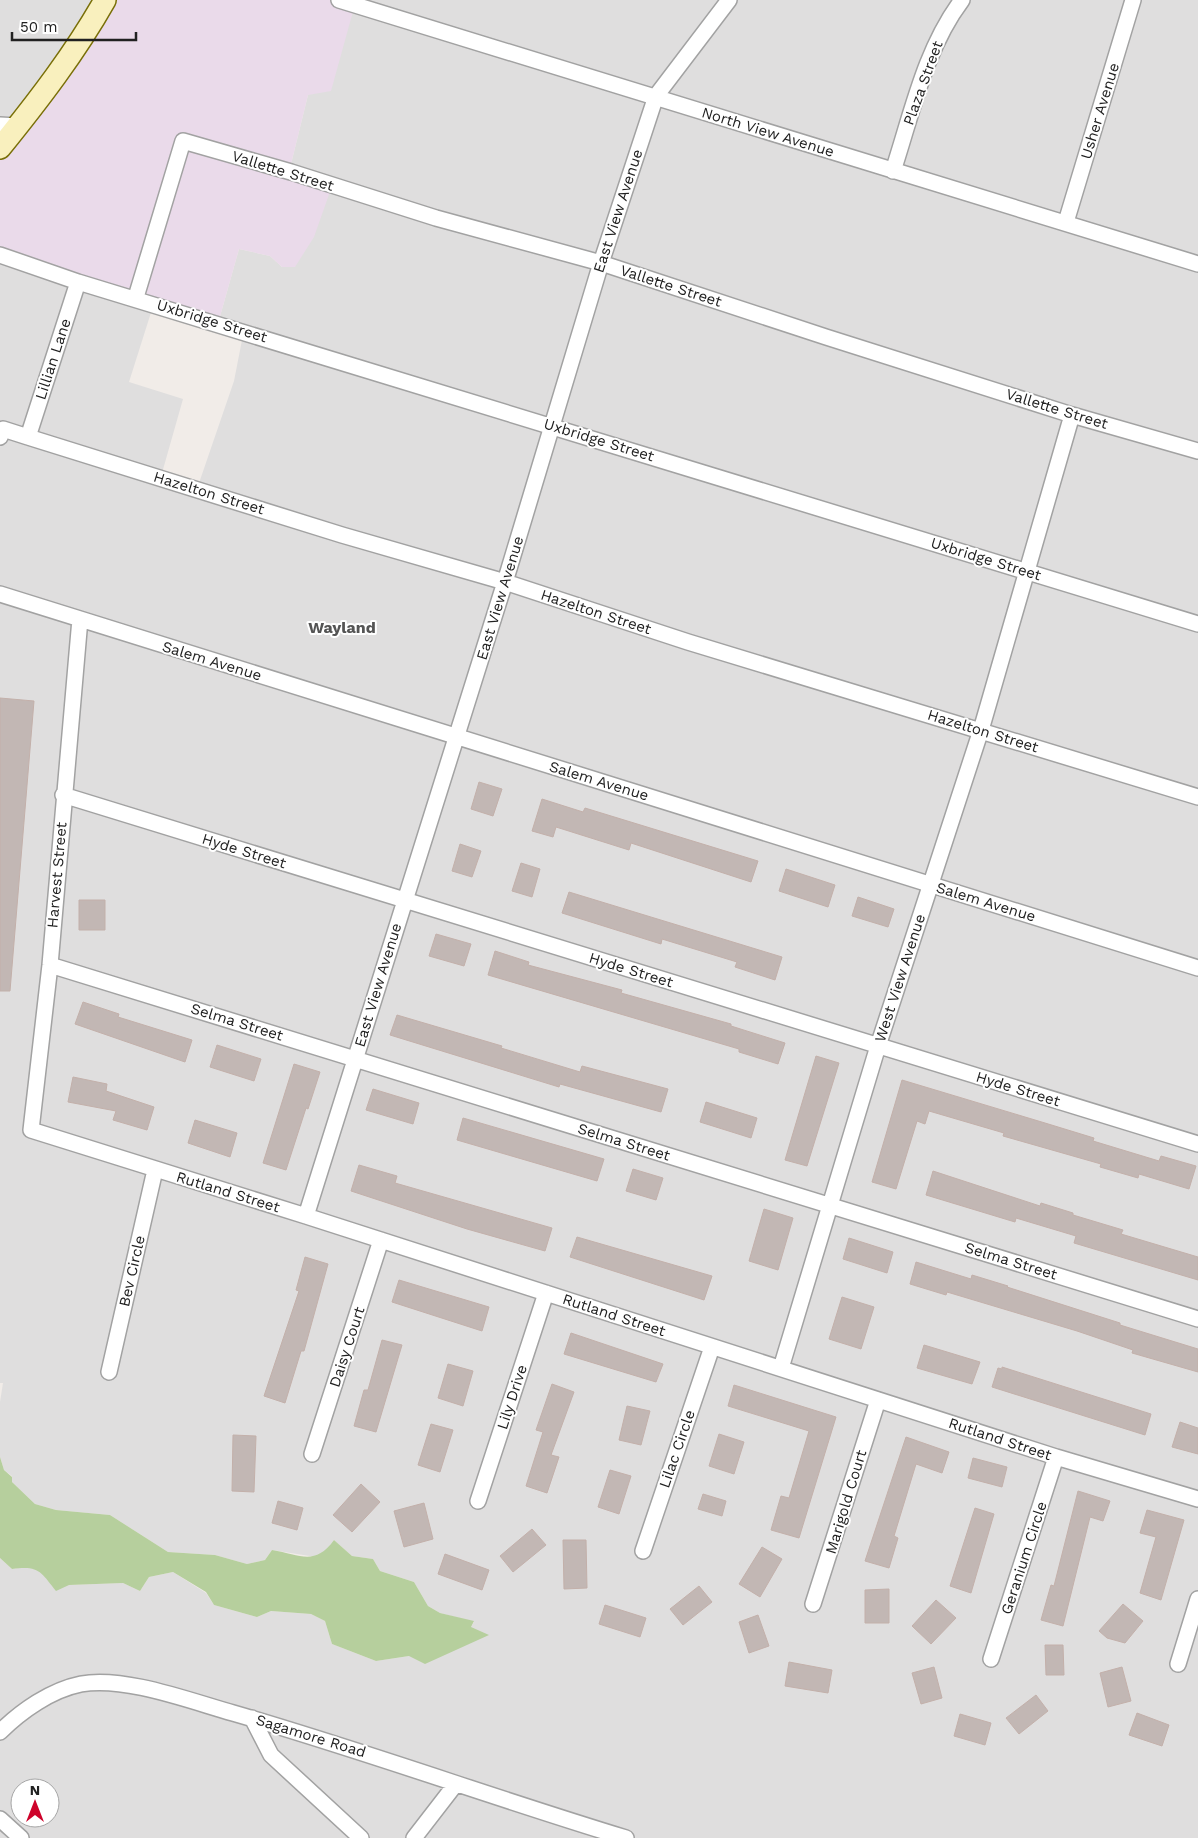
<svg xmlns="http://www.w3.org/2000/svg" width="1198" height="1838" font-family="'Work Sans',sans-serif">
  <rect width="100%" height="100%" fill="#f1ece8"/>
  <path fill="#dfdede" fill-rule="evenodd" d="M0,0H105L24,117L0,116Z
    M360,0H1198V1838H0V1558L12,1569L29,1566L69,1585L123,1583L140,1591L149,1577L173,1572L206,1593L214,1605L257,1617L271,1611L311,1614L325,1621L332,1644L376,1661L409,1656L471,1627L474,1622L440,1613L428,1606L414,1582L380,1571L373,1559L352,1556L334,1540L325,1552L316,1557L272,1550L265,1560L247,1564L215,1555L168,1552L110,1515L56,1510L35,1504L12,1482V1476L4,1470L0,1457V1402L3,1383H0V259L154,303L129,382L183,399L162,473L198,486L234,381L243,335L219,320L239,249L270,256L282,267L290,168L308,95ZM20,1788H50V1818H20Z"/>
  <path fill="#eadaea" d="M105,0H360L352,15L331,91L308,95L290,168L332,186L314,237L295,267H282L270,256L239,249L219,320L0,259V149Z"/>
  <path fill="#b6cf9d" d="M0,1457L4,1470L12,1477V1482L35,1504L56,1510L110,1515L168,1552L215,1555L247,1564L265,1560L272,1550C301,1555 315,1566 334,1540L352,1556L373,1559L380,1571L414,1582L428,1606L440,1613L474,1621L471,1627L489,1635L425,1664L409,1656L376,1661L332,1644L325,1621L311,1614L271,1611L257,1617L214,1605L206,1592L173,1572L149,1577L140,1591L123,1583L69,1585L56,1591C41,1572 39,1565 12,1569L0,1558Z"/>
  <path fill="#c2b7b4" stroke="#c3b0aa" d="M0,698L34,701L10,991H0Z
    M479,782L502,789L493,816L471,809Z
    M542,799L583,812L585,808L758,861L751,882L631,843L629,850L556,827L553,837L532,831Z
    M460,844L481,851L472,877L452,871Z
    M521,863L540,869L532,897L512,891Z
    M786,869L835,885L828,907L779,891Z
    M569,892L782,957L775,980L735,967L737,962L662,939L661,944L562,913Z
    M858,897L894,909L888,927L852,916Z
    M79,900H105V930H79Z
    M436,934L471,944L464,966L429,956Z
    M495,951L529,962L528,965L622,990L621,993L731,1024V1026L785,1043L778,1064L739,1052V1049L488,975Z
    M83,1002L119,1014L118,1017L192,1040L185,1062L75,1024Z
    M397,1015L502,1046L501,1048L580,1072L582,1066L668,1089L661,1112L560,1084L559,1087L390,1035Z
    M217,1045L261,1059L254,1081L210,1067Z
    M816,1056L839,1063L807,1166L785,1160Z
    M294,1064L320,1072L308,1109L306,1108L286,1170L263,1163Z
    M73,1077L107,1084L106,1091L154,1107L147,1130L113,1120L116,1111L68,1102Z
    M902,1080L1045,1123L1094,1138L1093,1141L1159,1161L1161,1156L1196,1166L1189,1189L1139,1174L1138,1178L1100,1167L1101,1164L1003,1136L1004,1133L929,1111L925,1124L917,1121L896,1189L872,1182Z
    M373,1089L419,1103L413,1124L366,1110Z
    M706,1102L757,1118L751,1138L700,1122Z
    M463,1118L604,1159L597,1181L457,1140Z
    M195,1120L237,1133L230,1157L188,1143Z
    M359,1165L397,1176L395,1183L552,1228L545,1251L467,1229L351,1191Z
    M633,1169L663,1178L656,1200L626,1191Z
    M933,1171L1040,1206L1041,1203L1073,1213V1215L1123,1230L1121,1234L1198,1257V1280L1074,1243L1076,1236L1016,1218L1015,1222L926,1195Z
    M764,1209L793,1218L778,1270L749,1261Z
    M577,1237L712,1276L704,1300L570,1257Z
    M849,1238L893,1252L887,1273L843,1259Z
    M305,1257L328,1264L304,1351H301L285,1403L264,1396L299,1291L296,1290Z
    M916,1262L971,1279L972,1275L1008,1286L1007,1287L1120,1323V1325L1198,1349V1372L1132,1353L1133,1350L1077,1331L947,1292L946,1295L910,1284Z
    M399,1280L489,1307L482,1331L392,1302Z
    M842,1297L874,1307L861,1349L829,1339Z
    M571,1333L663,1364L656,1382L564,1354Z
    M382,1340L402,1345L376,1432L354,1426L364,1390H368Z
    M924,1345L980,1362L972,1384L917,1368Z
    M448,1364L473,1371L463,1406L438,1398Z
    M1002,1367L1151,1414L1145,1435L992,1387L998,1368L1002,1369Z
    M552,1384L574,1392L551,1455L559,1457L547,1493L526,1486L543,1432L536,1430Z
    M734,1385L836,1417L799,1538L771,1530L781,1496L789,1498L809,1431L728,1406Z
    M627,1406L650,1411L641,1445L619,1440Z
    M1180,1422L1198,1428V1454L1172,1447Z
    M431,1424L453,1430L440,1472L418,1465Z
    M719,1434L744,1442L734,1474L709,1466Z
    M233,1435L256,1436L254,1492L232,1491Z
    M906,1437L949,1452L942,1473L916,1464L894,1536L898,1538L889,1568L865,1561Z
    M973,1458L1007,1467L1002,1487L968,1478Z
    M610,1470L631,1476L619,1514L598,1507Z
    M361,1484L380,1502L352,1532L333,1515Z
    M1078,1491L1110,1501L1103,1521L1090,1517L1063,1626L1041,1620L1051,1585L1054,1586Z
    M703,1494L726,1501L722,1516L698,1509Z
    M278,1501L303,1508L297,1530L272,1523Z
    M424,1503L433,1539L404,1547L394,1511Z
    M975,1508L994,1514L971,1593L950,1586Z
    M1147,1510L1184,1520L1161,1600L1140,1593L1156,1537L1140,1533Z
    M532,1529L546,1545L513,1572L500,1556Z
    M563,1540H586L587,1588L564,1589Z
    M762,1547L782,1559L760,1597L739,1584Z
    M445,1554L489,1570L482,1590L438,1574Z
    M699,1586L712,1602L683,1625L670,1609Z
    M889,1589V1623H865V1590Z
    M936,1600L956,1618L931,1644L912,1626Z
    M1123,1604L1143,1621L1125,1643L1107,1638L1099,1631Z
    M605,1605L646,1618L640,1637L599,1624Z
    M758,1615L769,1646L749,1653L739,1622Z
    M1045,1645H1063L1064,1675H1046Z
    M789,1662L832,1670L828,1693L785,1686Z
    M934,1667L942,1698L921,1704L912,1673Z
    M1122,1667L1131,1701L1108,1707L1100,1673Z
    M1036,1695L1048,1711L1019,1734L1006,1718Z
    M1137,1713L1169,1725L1162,1746L1129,1735Z
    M960,1714L991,1723L985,1745L954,1736Z"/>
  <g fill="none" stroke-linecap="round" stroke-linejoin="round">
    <defs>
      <path id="minor" d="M339,0L1198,264
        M0,125L18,126
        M893,171C912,113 925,49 962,0
        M1066,222L1133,0
        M0,255L78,282L1198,624
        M136,297L183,141L291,172L436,218L601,263L826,337L1072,415L1198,451
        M0,437L3,429L28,437L342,535L505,582L688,642L1198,797
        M28,437L78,282
        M0,594L1198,968
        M80,619L50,965L31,1130L306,1216L1056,1457L1198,1499
        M63,795L1198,1144
        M50,965L1198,1319
        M306,1216L505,582L601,263L656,96L729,0
        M781,1368L878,1046L981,730L1072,415
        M109,1372L155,1170
        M312,1454L381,1240
        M478,1501L546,1293
        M643,1551L712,1347
        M813,1604L878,1400
        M991,1659L1056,1457
        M1178,1664L1198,1599
        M252,1718L271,1755L361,1838
        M0,1732C21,1711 51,1690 81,1684C125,1676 190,1701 233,1713C365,1751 494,1798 626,1838
        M0,1819L21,1838
        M414,1838L455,1785"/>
      <path id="secondary" d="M0,148C38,101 75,53 105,0"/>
    </defs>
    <use href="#minor" stroke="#a2a2a2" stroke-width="18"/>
    <use href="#secondary" stroke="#796f07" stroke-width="24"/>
    <use href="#minor" stroke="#fff" stroke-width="15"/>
    <use href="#secondary" stroke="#f9f0be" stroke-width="21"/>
  </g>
  <g text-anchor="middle" stroke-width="4" stroke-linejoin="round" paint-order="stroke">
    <g font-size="15" fill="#212121" stroke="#fff">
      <text transform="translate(923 83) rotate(-70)" y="5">Plaza Street</text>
      <text transform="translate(1100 111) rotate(-73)" y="5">Usher Avenue</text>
      <text transform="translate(768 132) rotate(17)" y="5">North View Avenue</text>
      <text transform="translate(283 171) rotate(17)" y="5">Vallette Street</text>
      <text transform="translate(618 211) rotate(-72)" y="5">East View Avenue</text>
      <text transform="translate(671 286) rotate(18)" y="5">Vallette Street</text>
      <text transform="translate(212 321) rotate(17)" y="5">Uxbridge Street</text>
      <text transform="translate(53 359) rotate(-72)" y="5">Lillian Lane</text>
      <text transform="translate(1057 409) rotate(17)" y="5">Vallette Street</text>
      <text transform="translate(599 440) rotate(17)" y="5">Uxbridge Street</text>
      <text transform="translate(209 493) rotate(17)" y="5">Hazelton Street</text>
      <text transform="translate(986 559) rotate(17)" y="5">Uxbridge Street</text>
      <text transform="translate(500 598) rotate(-73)" y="5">East View Avenue</text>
      <text transform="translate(596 612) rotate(18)" y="5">Hazelton Street</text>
      <text transform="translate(212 661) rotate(17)" y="5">Salem Avenue</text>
      <text transform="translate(983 731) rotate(17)" y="5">Hazelton Street</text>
      <text transform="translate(599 781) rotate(17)" y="5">Salem Avenue</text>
      <text transform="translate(244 851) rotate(17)" y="5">Hyde Street</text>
      <text transform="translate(57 875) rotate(-85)" y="5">Harvest Street</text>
      <text transform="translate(986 902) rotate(17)" y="5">Salem Avenue</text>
      <text transform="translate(631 970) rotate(17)" y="5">Hyde Street</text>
      <text transform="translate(900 978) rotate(-72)" y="5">West View Avenue</text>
      <text transform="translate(378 985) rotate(-73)" y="5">East View Avenue</text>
      <text transform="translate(237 1022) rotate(17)" y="5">Selma Street</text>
      <text transform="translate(1018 1089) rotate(17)" y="5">Hyde Street</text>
      <text transform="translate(624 1142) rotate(17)" y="5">Selma Street</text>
      <text transform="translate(228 1192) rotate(17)" y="5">Rutland Street</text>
      <text transform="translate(1011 1261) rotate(17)" y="5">Selma Street</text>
      <text transform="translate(132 1271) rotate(-77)" y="5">Bev Circle</text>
      <text transform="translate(614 1315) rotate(18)" y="5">Rutland Street</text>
      <text transform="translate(347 1347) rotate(-72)" y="5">Daisy Court</text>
      <text transform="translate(512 1397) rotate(-72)" y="5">Lily Drive</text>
      <text transform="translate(1000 1439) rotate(18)" y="5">Rutland Street</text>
      <text transform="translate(677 1449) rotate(-71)" y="5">Lilac Circle</text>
      <text transform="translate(846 1502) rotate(-73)" y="5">Marigold Court</text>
      <text transform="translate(1024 1558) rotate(-72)" y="5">Geranium Circle</text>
      <text transform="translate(311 1736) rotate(17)" y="5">Sagamore Road</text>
    </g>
    <g font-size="16" font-weight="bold" fill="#545454" stroke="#fff">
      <text x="342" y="633">Wayland</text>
    </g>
  </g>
  <g transform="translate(35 1803)"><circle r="24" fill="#ffffff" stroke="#a6a6a6"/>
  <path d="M0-4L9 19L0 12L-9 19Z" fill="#ce032b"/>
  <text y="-8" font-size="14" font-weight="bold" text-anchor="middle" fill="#212121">N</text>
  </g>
  <path d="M12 32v8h124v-8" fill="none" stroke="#212121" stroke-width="2.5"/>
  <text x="20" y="32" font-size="15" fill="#212121" stroke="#ffffff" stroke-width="4" paint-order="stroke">50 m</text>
</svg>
